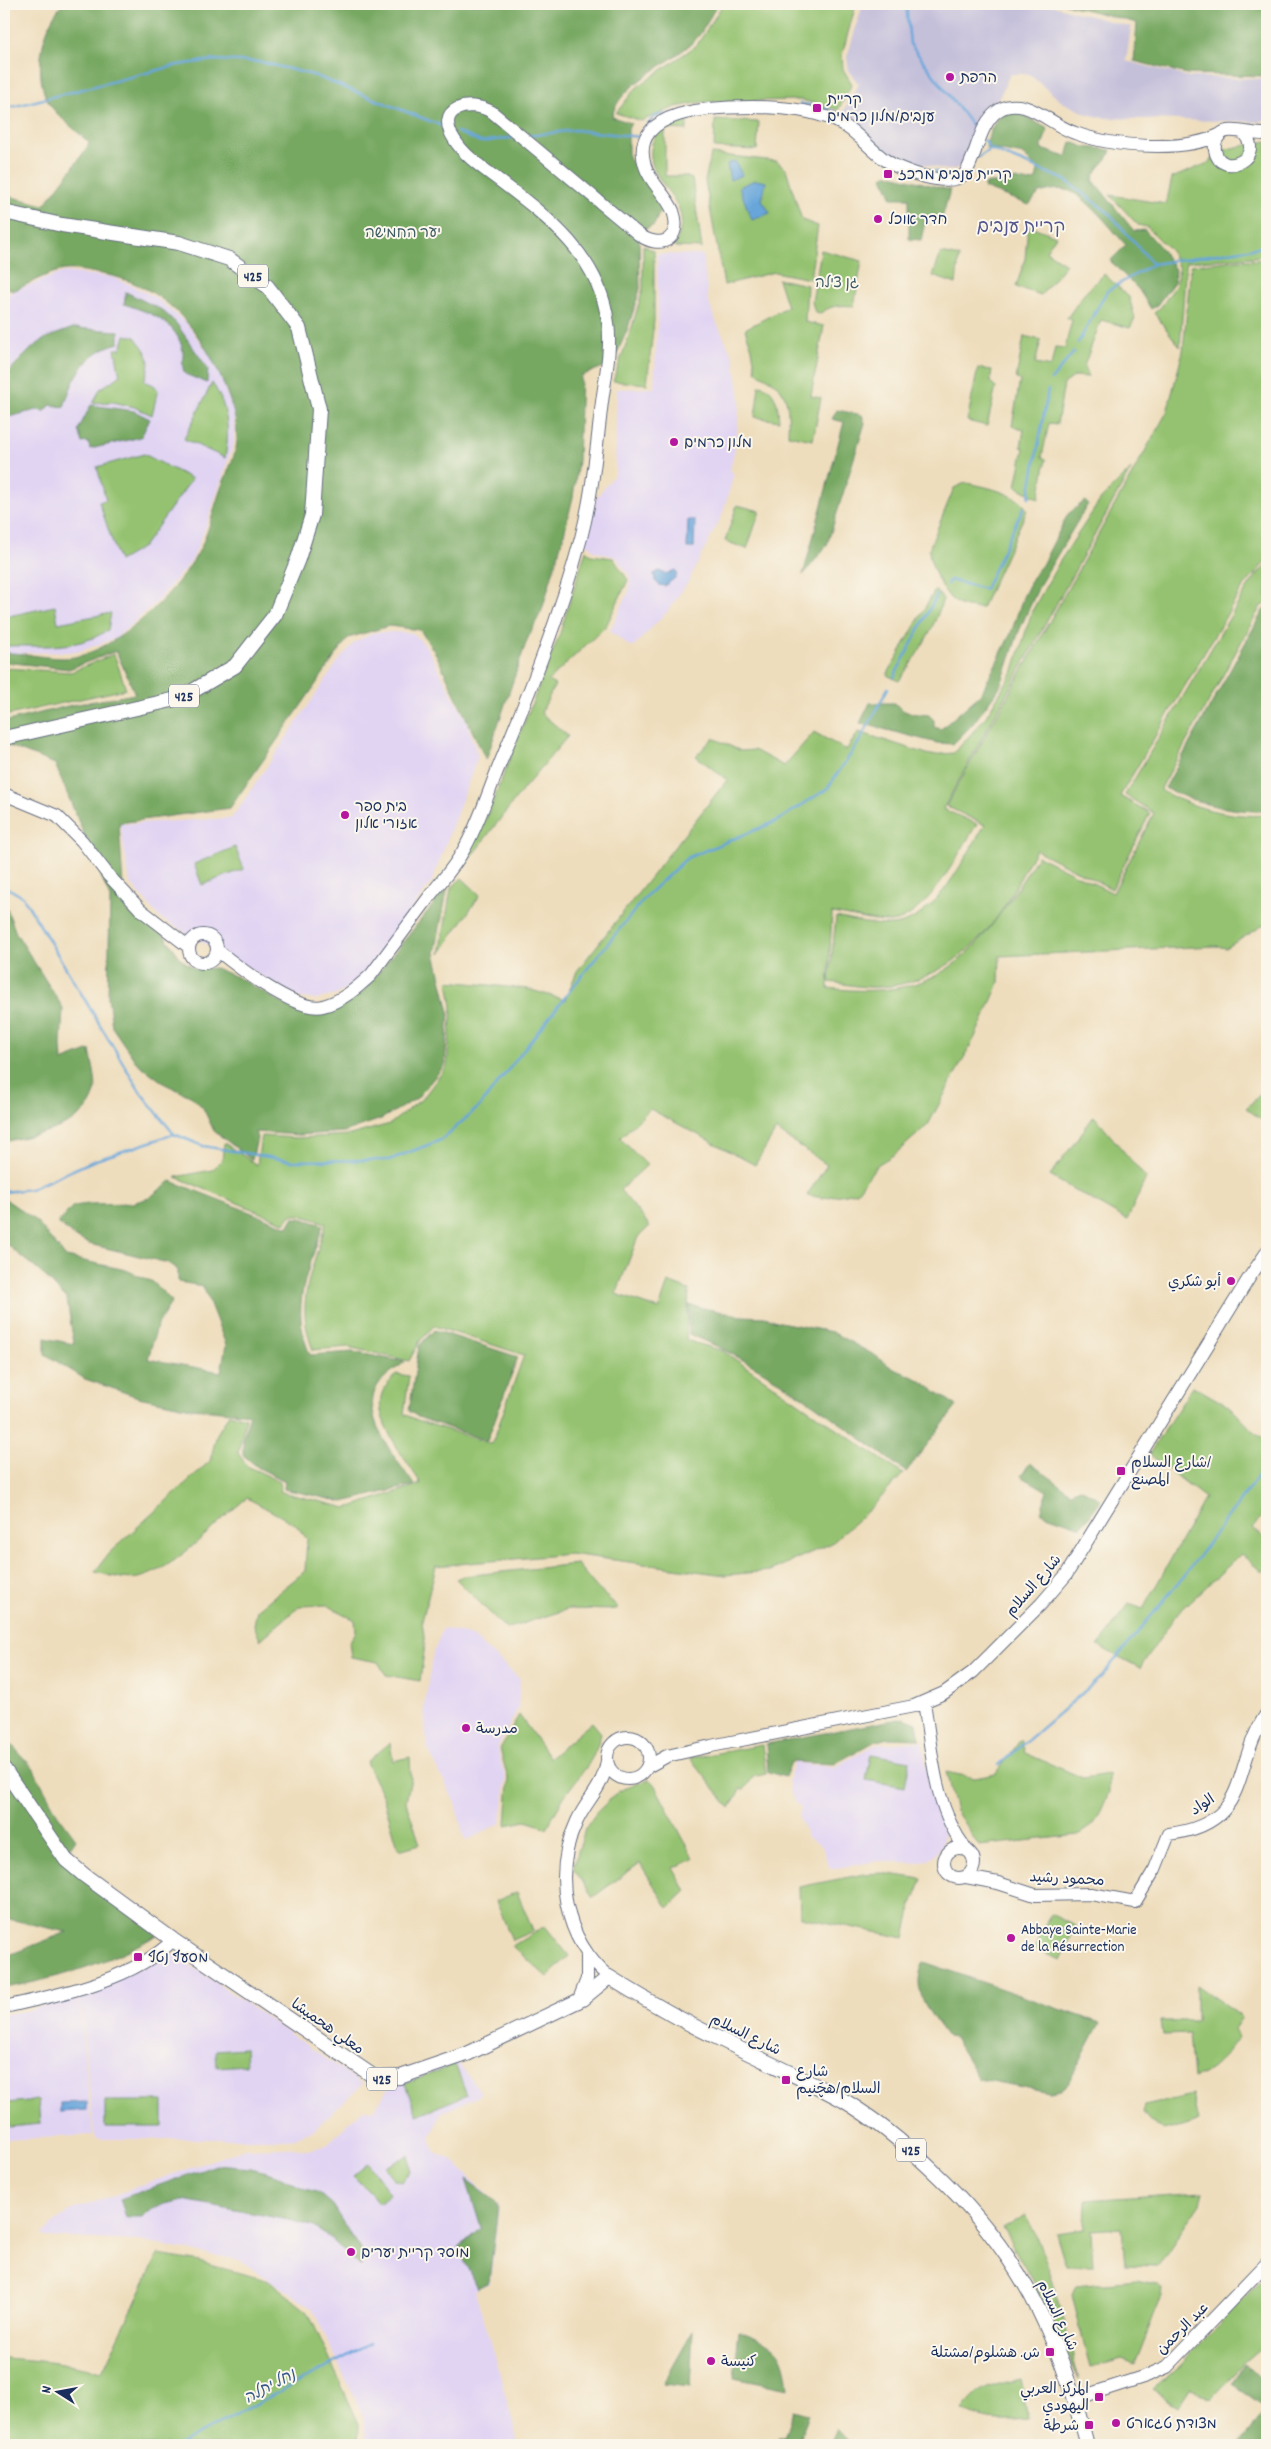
<svg xmlns="http://www.w3.org/2000/svg" width="1271" height="2449" font-family="Dekko,'Playpen Sans Arabic','Playpen Sans Hebrew',sans-serif">
  <rect width="100%" height="100%" fill="#fbf7ec"/>
  <filter id="ink" filterUnits="userSpaceOnUse"><feTurbulence type="fractalNoise" baseFrequency=".02" numOctaves="2"/><feDisplacementMap in="SourceGraphic" scale="10" xChannelSelector="R" yChannelSelector="G"/><feConvolveMatrix kernelMatrix="1 2 1 2 8 2 1 2 1" color-interpolation-filters="sRGB"/></filter>
  <filter id="wash" filterUnits="userSpaceOnUse"><feTurbulence type="fractalNoise" baseFrequency=".0096" numOctaves="4" result="noise"/><feDisplacementMap in="SourceGraphic" scale="20" xChannelSelector="R" yChannelSelector="G"/><feGaussianBlur stdDeviation="1.12" result="paint"/><feColorMatrix in="noise" values="0 0 0 0 0 0 0 0 0 0 0 0 0 0 0 0 0 1.4 0 .05"/><feComposite in="paint" operator="in"/></filter>
  <g filter="url(#wash)">
    <rect width="100%" height="100%" fill="#eeddbc"/>
    <path fill="#e1d4f3" d="M657,254L703,255L708,300L714,317L734,359L740,399L736,444L730,471L734,473L723,513L688,582L667,612L632,648L610,631L629,591L630,577L616,557L595,551L585,542L596,498L615,474L617,389L654,388L658,310Z
      M64,272L111,277L131,285L156,298L186,323L214,360L234,414V443L205,529L192,560L159,600L116,638L77,652L4,653V301L11,292Z
      M393,632L413,633L426,646L466,720L478,756L432,881L370,969L351,986L336,995L318,999L300,998L160,918L130,883L120,824L232,818L339,660L355,642L373,633Z
      M443,1628L472,1636L520,1679L518,1709L497,1748L506,1780L501,1823L465,1841L455,1803L427,1747L424,1707L433,1654Z
      M922,1741L930,1785L944,1834L942,1845L937,1853L928,1860L917,1863L879,1861L830,1869L822,1846L807,1837L799,1817L801,1807L794,1802L788,1781L794,1763L835,1767L875,1745Z
      M174,1954L363,2084L312,2131L292,2139H95L79,1994Z
      M78,1996L93,2135L4,2140V2014L26,2011Z
      M457,2061L481,2092L479,2096L441,2113L430,2138L435,2153L452,2160L499,2205L490,2283L474,2290L489,2334L519,2445H367L363,2416L312,2308L240,2260L138,2241L45,2237L43,2233L70,2211L243,2149L292,2148L307,2150L325,2146L363,2109L374,2110L388,2088Z"/>
    <path fill="#c5c0da" d="M863,4H1047L1131,27L1126,61L1189,77L1267,79V119L1259,122L1104,118L1087,114L1062,102L1029,74H1010L999,98L991,104L962,163L956,169L946,170L884,153L857,124L842,114L859,84L849,72L847,57Z"/>
    <path fill="#94c270" stroke="#587867" d="M723,4H856L842,55L843,69L852,84L838,110L802,100L702,102L676,107L641,121L616,113L636,88L697,45Z
      M687,119V130L665,129V176H685L692,179L702,248L675,247C678,234 685,223 679,209C669,186 645,172 652,144C656,128 673,122 687,119Z
      M715,120L759,122L757,150L714,148Z
      M1267,141V256L1186,262L1180,347L1154,313L1161,307L1176,285L1179,269L1171,251L1147,227L1138,225L1110,195L1166,204L1172,178L1208,163L1222,150Z
      M711,154L777,161L786,169L802,220L818,226L810,279L774,272L724,285L705,181Z
      M1028,225L1056,236L1046,251L1066,264L1041,295L1016,287L1025,259Z
      M643,245L654,251V320L647,384L613,381L632,327L643,289Z
      M821,250L862,261L854,306C840,305 830,305 820,314L815,313L812,302Z
      M941,253L959,257L956,284L933,276Z
      M1238,260H1267V560L1242,589L1120,796L1150,813L1112,889L1036,850C1020,876 1008,906 988,929C962,961 922,985 879,987C863,988 846,984 829,982L836,917C855,921 874,926 893,925C936,921 964,857 985,825L946,806L1167,412L1183,351L1191,265Z
      M1104,274L1129,297L1135,318L1130,328L1101,320L1084,366L1088,377L1075,376L1064,384L1057,424L1049,423L1042,457L1046,459L1039,499L1016,486L1024,448L1021,447L1024,429L1012,426L1020,380L1016,379L1024,336L1041,340L1035,364L1051,367L1055,347L1065,348L1072,320L1067,318L1084,294Z
      M778,279L807,285L805,322L824,326L811,396L821,398L813,440L788,435C789,402 789,387 756,372L752,349L745,329L787,307Z
      M125,335L135,337C149,355 153,359 144,381L154,385L158,390L152,415L134,407L113,402L93,403L100,389L120,376L115,349H121Z
      M978,368L992,370L990,382L996,387L987,426L967,421Z
      M212,383C228,405 230,432 225,458L184,439Z
      M761,385C777,390 778,407 779,421L755,417L759,386Z
      M144,454L192,479L143,547L119,561L99,502L106,500L97,467Z
      M1131,469L943,809L977,824C959,852 930,911 897,921C881,925 849,915 832,913L828,988C950,1003 979,948 1038,856L1113,893L1154,813L1125,795L1246,590L1259,572L1267,566V604L1261,606L1160,790C1192,808 1231,818 1267,815V923L1226,948L1216,946L1000,956L999,983L990,1004L975,1037L928,1125L895,1154L877,1165L857,1192L822,1198L807,1195L827,1165L776,1130L755,1165L650,1109L620,1138L647,1165L620,1190L650,1226L638,1237L616,1294L659,1309L668,1282L689,1290L686,1340L723,1351L903,1474L873,1506L832,1543L770,1571L725,1575L570,1554L436,1566L422,1621L425,1645L420,1681L386,1675L378,1662L351,1657L349,1642L356,1632L355,1620L327,1605L300,1606L260,1640L254,1625L257,1610L305,1571L307,1539L295,1524L247,1498C217,1521 178,1567 142,1577C127,1582 110,1575 95,1572L108,1554L210,1461L217,1434L229,1414L246,1418L238,1453L247,1466L279,1481L281,1492L347,1508L421,1484C408,1461 368,1416 384,1389C387,1384 392,1379 396,1374L409,1376L404,1414L417,1420L492,1444L524,1355L434,1326L420,1341L409,1361L348,1347L313,1350C294,1301 313,1270 326,1223L300,1215H291L285,1223L176,1177L212,1170L222,1160L224,1143L257,1165L261,1136L298,1138L350,1135L390,1124L423,1098L447,1066L452,1007L448,981L528,989L565,1000L577,971L727,780L696,756L713,738L741,751L754,750L784,766L814,732L846,750L859,732L930,755L954,753L985,718L1014,670L1032,611L1060,561L1101,499Z
      M965,483C981,485 1021,494 1027,510L982,608C973,608 962,608 955,602C943,594 929,564 929,549L954,488Z
      M737,505L760,511L747,549L725,541Z
      M586,550L591,555L613,558L628,580L606,626L548,681L555,685L541,713L568,736L525,787L453,880L487,816L559,636Z
      M935,590L943,599C934,630 917,655 899,681L887,675Z
      M55,606L58,623L111,613L108,630C76,651 41,645 4,646V617Z
      M114,654L126,689L4,716V668L71,672Z
      M235,847L244,869L202,885L194,864Z
      M462,878L480,895L440,954L451,888Z
      M1267,1088V1124L1246,1108Z
      M1094,1116L1146,1178L1127,1220L1050,1176Z
      M1193,1386L1230,1407L1253,1431L1267,1441V1508L1253,1528L1267,1541V1563L1262,1572L1241,1554L1175,1616L1140,1668L1098,1646L1129,1604L1143,1609L1205,1498L1149,1454Z
      M577,1564L597,1588L617,1606V1610L568,1609L506,1629L456,1579L463,1576Z
      M519,1715L550,1758L592,1722L601,1733C595,1764 577,1776 562,1800C557,1809 552,1819 547,1828L526,1821L506,1825L509,1782L500,1749Z
      M1021,1739L1025,1753L1083,1778L1109,1774V1792L1102,1809L1094,1824L1078,1835L979,1846L956,1811L946,1772L975,1778L996,1774Z
      M390,1743L393,1761L410,1757L411,1778L406,1802L420,1844L399,1850L383,1797L366,1762Z
      M762,1745L766,1774L753,1777L744,1790L740,1789L730,1808L690,1758Z
      M871,1754L910,1761L905,1787L866,1780Z
      M649,1779L654,1784L694,1859L673,1868L686,1891L668,1908L640,1863L593,1897L573,1868L585,1829L596,1813L619,1791Z
      M882,1873L922,1879L912,1904L905,1938L800,1917L799,1887L864,1874Z
      M517,1892L533,1931L512,1940L496,1901Z
      M1050,1914L1076,1926L1060,1960L1034,1949Z
      M545,1926L569,1956L547,1977L512,1946Z
      M1196,1985L1242,2017L1234,2029L1239,2038C1221,2057 1220,2069 1193,2078L1189,2034L1163,2035L1161,2021H1196Z
      M245,2048L246,2065L217,2067L216,2050Z
      M455,2064L467,2095L417,2115L405,2084Z
      M1192,2095L1198,2121C1177,2131 1156,2135 1143,2112L1145,2106Z
      M38,2100L40,2124L9,2127L7,2103Z
      M105,2101H163V2127H105Z
      M409,2155L410,2171L402,2182L394,2180L386,2167Z
      M368,2163L390,2194L380,2203L353,2176Z
      M1203,2192L1200,2203L1158,2266L1125,2265L1122,2228L1091,2230L1093,2266H1066L1056,2233L1085,2229L1086,2200Z
      M1025,2214C1053,2265 1065,2325 1079,2381C1058,2327 1032,2278 1002,2228Z
      M158,2255L195,2261L270,2281L308,2312L359,2424L358,2445H4V2358C37,2360 69,2364 102,2372Z
      M1267,2274V2343L1247,2360L1210,2399L1190,2388L1178,2406L1153,2390L1176,2369Z
      M1137,2280L1157,2284L1163,2289L1162,2296L1135,2364L1122,2359L1090,2368L1072,2295L1076,2286Z
      M1020,2379L1028,2420C1004,2422 983,2423 963,2410C980,2386 992,2386 1020,2379Z"/>
    <path fill="#77a862" stroke="#496c60" d="M63,4H717C711,15 704,31 695,40C670,65 618,84 612,117L631,123L628,129V157L656,190L662,207L654,225L641,231L639,239L640,289L628,328L613,363L581,376L578,461L573,497L564,534L542,610L527,640L486,760L436,654L420,630L389,626L348,638L230,808L119,823L124,902L164,935L182,960L196,969L215,968L241,979L294,1010L322,1014L362,993L448,886L435,953L449,1012L445,1065L416,1099L381,1119L344,1132L299,1135L255,1132L257,1138L252,1160L214,1131L203,1108L192,1097L165,1084L136,1062L112,1027L108,997L110,898L55,764L4,744V722L72,705L135,694L116,651L69,669L4,662V653C29,652 58,663 83,655C125,641 169,599 193,561C207,541 212,514 220,491C225,476 236,457 237,441C238,423 232,406 226,390C203,330 162,281 96,273C86,271 75,269 65,270C48,272 29,284 13,291L4,285V195L44,205C51,196 88,149 89,143C77,130 61,120 50,105C32,78 41,26 63,4Z
      M1065,4H1267V76L1187,74L1134,61L1137,23Z
      M1016,111L1048,129L1041,149L1067,157L1071,142L1085,147L1111,150C1108,163 1097,164 1093,180L1134,231L1145,230L1160,247L1175,270L1174,282L1157,305L1151,309L1139,290L1110,261L1126,245C1113,231 1084,193 1066,190C1057,188 1047,191 1039,193L1029,205L984,188V185L989,183H1006L1015,179L1029,182L1036,180L1038,170L1024,155L986,148C989,130 996,113 1016,111Z
      M888,174L950,190L941,222L926,218L921,240L909,239V198H892L883,177Z
      M126,292L162,310L176,323L208,369L207,383L185,374C180,364 185,356 182,347C174,320 148,312 124,304Z
      M73,328L119,331V343C86,351 73,378 64,407L51,405L45,411L37,410L4,418V376L32,348L46,338Z
      M91,405L134,411L150,419L141,437L90,449L88,442L82,443L78,430Z
      M837,410L862,415L865,423L827,545L803,575L844,422L832,419Z
      M1085,501L1088,504L1086,507L1040,584L1019,631L1001,685L972,725L953,744L937,743L860,723L870,703H895C904,715 915,713 929,715L934,720V727L941,729L981,694L1011,633L1023,597L1035,573L1042,565L1068,514Z
      M1267,608V811C1232,812 1197,804 1165,788L1264,609Z
      M4,901L16,933L63,1008L61,1045L62,1061L90,1050C91,1059 98,1083 95,1092C86,1129 35,1134 4,1142V1139L10,1135H4Z
      M171,1181L288,1227L293,1218H300L323,1225C308,1273 289,1305 310,1355L353,1352L405,1362C396,1369 385,1375 378,1385C358,1416 398,1460 414,1485L343,1502L284,1489L285,1481L259,1468L243,1455V1439L250,1414L191,1408L138,1397L85,1379L45,1354V1338L74,1344L67,1300L46,1277L4,1242V1198L35,1220L66,1257L126,1270L153,1282L172,1301L157,1326L148,1359L221,1372L226,1345L203,1286L178,1282V1270L168,1263L89,1244L74,1236L58,1223L73,1206L89,1204L132,1203L149,1198Z
      M689,1305L742,1316L765,1317L780,1322L832,1332L876,1356L892,1368L918,1379L957,1406L906,1472C839,1422 766,1365 689,1334Z
      M434,1330L518,1357L487,1441L418,1417L409,1411L419,1346Z
      M1030,1463L1070,1492L1081,1488L1101,1500L1081,1527L1041,1513L1047,1491L1021,1476Z
      M904,1718L917,1723L920,1739L889,1738L874,1742L834,1764L791,1762L785,1777L768,1772L766,1744Z
      M4,1731L9,1742L33,1768L57,1813L76,1839L63,1858L157,1935C110,1962 58,1979 4,1988V1957L67,1932L4,1918Z
      M924,1962L1100,2023L1068,2084L1061,2090L1050,2092L979,2079L954,2038L947,2037C931,2014 909,1991 924,1962Z
      M216,2165L251,2168L277,2175L305,2189L317,2192L332,2205L362,2253L361,2267L331,2239L312,2226L288,2220L183,2200L161,2205L149,2211L143,2217H126L120,2199Z
      M466,2179L494,2200L498,2206L489,2282L477,2288L458,2248L481,2228Z
      M693,2331L690,2387L663,2384Z
      M739,2331C776,2345 784,2348 788,2389L734,2378Z
      M1245,2364L1267,2386V2445H1240L1265,2407L1231,2383Z
      M793,2410L809,2414L797,2445H777L779,2437H784Z
      M837,2429L852,2445H830Z"/>
    <path fill="#68a6da" stroke="#426a9c" d="M735,161L742,175L730,180L727,164Z
      M755,180L766,182L762,200L770,213L752,220L739,187Z
      M688,520H695L694,548H687Z
      M659,571L666,574L675,570L677,573L676,577L665,586L659,585L655,581L654,574Z
      M87,2102V2110L60,2112V2103Z"/>
    <g fill="none" stroke-linecap="round" stroke-linejoin="round">
      <path stroke="#68a6da" stroke-width="2.5" d="M906,4L910,44L977,132
        M800,104C815,105 834,110 846,119
        M4,109L178,65L213,60L261,62L313,75L445,127
        M646,127L654,117L665,114
        M457,132L481,142L517,137
        M527,136L575,130L640,137L643,132
        M868,137L901,162
        M984,140L990,149
        M979,157L990,149L1065,180L1109,213L1153,264
        M918,168L942,173
        M1078,343L1107,291L1153,264L1267,246
        M1051,380L1074,352
        M1029,497L1048,390
        M947,584L950,580L985,589L1023,508
        M894,677L937,595
        M4,886L23,897L141,1093L174,1134L203,1146L292,1161L389,1160L441,1140L480,1106L583,974L648,894L687,858L777,821L827,789L861,739L888,688
        M4,1192L30,1189L93,1161L174,1134
        M999,1765L1101,1677L1184,1576L1259,1475L1267,1460
        M178,2445L370,2344"/>
    </g>
  </g>
  <g filter="url(#ink)">
    <g fill="none" stroke-linecap="round" stroke-linejoin="round">
      <defs>
        <path id="secondary" d="M1242,132C1269,157 1220,180 1215,150C1214,143 1217,137 1222,133C1230,127 1254,135 1267,134
          M4,794L57,816L82,841L109,876L141,910L189,947
          M189 949a14 14 0 1 1 28 0a14 14 0 1 1-28 0Z
          M217,950C238,967 297,1013 323,1006C342,1001 357,988 371,975C391,948 412,920 432,893C443,879 455,866 463,851C478,826 488,793 499,766C530,691 560,616 581,538C592,496 596,453 601,410C604,382 612,351 608,323C600,257 549,218 500,181C484,169 464,156 454,139C434,108 469,99 492,112L638,234C661,251 683,239 673,211C666,194 650,183 645,166C627,108 717,107 752,107C780,107 808,109 834,120C855,129 866,146 884,159C900,171 949,189 965,174C977,155 979,123 999,110C1007,105 1016,105 1024,107C1042,112 1057,127 1075,133C1113,147 1185,153 1221,134
          M924,1702C932,1752 934,1808 966,1849
          M607 1758a21 21 0 1 1 42 0a21 21 0 1 1-42 0Z
          M607,1761C603,1788 588,1798 577,1821C552,1874 564,1939 609,1977
          M647,1767L667,1756L711,1746L914,1706L944,1693L973,1672L1041,1604L1066,1575L1249,1278L1267,1252
          M944 1863a15 15 0 1 1 30 0a15 15 0 1 1-30 0Z
          M966,1877L998,1883L1035,1895L1091,1894L1135,1902L1155,1869L1169,1834C1254,1823 1230,1767 1267,1713
          M578,2002L587,1979V1953
          M4,2007C58,1995 134,1980 173,1940
          M1075,2399L1146,2376L1167,2367L1267,2263"/>
        <path id="primary" d="M4,212L62,225L179,243L229,259L267,286L299,328L319,409L312,515L298,559L275,615L235,666L181,698L4,738
          M4,1769L66,1860L84,1875L173,1940L376,2078L400,2077L467,2054L582,1999L609,1977C643,1998 678,2019 714,2036C757,2058 801,2077 843,2100C875,2119 905,2144 932,2170C1018,2250 1058,2332 1087,2445"/>
      </defs>
      <use href="#secondary" stroke="#656c7f" stroke-width="14"/>
      <use href="#primary" stroke="#656c7f" stroke-width="16"/>
      <use href="#secondary" stroke="#fff" stroke-width="12"/>
      <use href="#primary" stroke="#fff" stroke-width="14"/>
    </g>
  </g>
  <g fill="#b5179e" stroke="#fbf7ec" stroke-width="2">
    <circle cx="950" cy="77" r="5"/>
    <rect x="812" y="103" width="10" height="10" rx="2.5"/>
    <rect x="883" y="169" width="10" height="10" rx="2.5"/>
    <circle cx="878" cy="219" r="5"/>
    <circle cx="674" cy="442" r="5"/>
    <circle cx="345" cy="815" r="5"/>
    <circle cx="1231" cy="1281" r="5"/>
    <rect x="1116" y="1466" width="10" height="10" rx="2.5"/>
    <circle cx="466" cy="1728" r="5"/>
    <circle cx="1011" cy="1938" r="5"/>
    <rect x="133" y="1952" width="10" height="10" rx="2.5"/>
    <rect x="781" y="2075" width="10" height="10" rx="2.5"/>
    <circle cx="351" cy="2252" r="5"/>
    <rect x="1045" y="2347" width="10" height="10" rx="2.5"/>
    <circle cx="711" cy="2361" r="5"/>
    <rect x="1094" y="2392" width="10" height="10" rx="2.5"/>
    <circle cx="1116" cy="2423" r="5"/>
    <rect x="1084" y="2420" width="10" height="10" rx="2.5"/>
  </g>
  <g text-anchor="middle" stroke-width="4" stroke-linejoin="round" paint-order="stroke">
    <g fill="#fbf7ec" stroke="#5e6b89" stroke-width="1">
      <rect x="238" y="264.5" width="30" height="23" rx="4"/>
      <rect x="169" y="684.5" width="30" height="23" rx="4"/>
      <rect x="367" y="2067.5" width="30" height="23" rx="4"/>
      <rect x="896" y="2138.5" width="30" height="23" rx="4"/>
    </g>
    <g font-size="14" font-weight="bold" fill="#1b2f5e">
      <text x="253" y="281">425</text>
      <text x="184" y="701">425</text>
      <text x="382" y="2084">425</text>
      <text x="911" y="2155">425</text>
    </g>
    <g font-size="15" fill="#1b2f5e" stroke="#fbf7ec" text-anchor="start">
      <text x="960" y="82">הרפת</text>
      <text x="827" y="104">קריית<tspan x="827" dy="17">ענבים/מלון כרמים</tspan></text>
      <text x="898" y="179">קריית ענבים מרכז</text>
      <text x="888" y="224">חדר אוכל</text>
      <text x="684" y="447">מלון כרמים</text>
      <text x="355" y="811">בית ספר<tspan x="355" dy="17">אזורי אלון</tspan></text>
      <text x="1221" y="1286" text-anchor="end">أبو شكري</text>
      <text x="1131" y="1467">شارع السلام/<tspan x="1131" dy="17">المصنع</tspan></text>
      <text x="476" y="1733">مدرسة</text>
      <text x="1021" y="1934">Abbaye Sainte-Marie<tspan x="1021" dy="17">de la Résurrection</tspan></text>
      <text x="148" y="1962">מסעף נטף</text>
      <text x="796" y="2076">شارع<tspan x="796" dy="17">السلام/هچَنيم</tspan></text>
      <text x="361" y="2257">מוסד קריית יערים</text>
      <text x="1040" y="2357" text-anchor="end">ش. هشلوم/مشتلة</text>
      <text x="721" y="2366">كنيسة</text>
      <text x="1089" y="2393" text-anchor="end">المركز العربي<tspan x="1089" dy="17">اليهودي</tspan></text>
      <text x="1126" y="2428">מצודת טגארט</text>
      <text x="1079" y="2430" text-anchor="end">شرطة</text>
    </g>
    <g font-size="15" fill="#3f5b63" stroke="#fbf7ec">
      <text x="403" y="237">יער החמישה</text>
      <text x="837" y="287">גן צילה</text>
    </g>
    <g font-size="15" fill="#1b2f5e" stroke="#fbf7ec">
      <text transform="translate(1033 1585) rotate(-49)" y="5">شارع السلام</text>
      <text transform="translate(1202 1804) rotate(-34)" y="5">الواد</text>
      <text transform="translate(1067 1878) rotate(3)" y="5">محمود رشيد</text>
      <text transform="translate(328 2026) rotate(35)" y="5">معلي هحميشا</text>
      <text transform="translate(746 2034) rotate(26)" y="5">شارع السلام</text>
      <text transform="translate(1058 2315) rotate(65)" y="5">شارع السلام</text>
      <text transform="translate(1182 2328) rotate(-45)" y="5">عبد الرحمن</text>
    </g>
    <g font-size="16" font-style="italic" fill="#365989" stroke="#fbf7ec">
      <text transform="translate(269 2385) rotate(-28)" y="6">נחל יתלה</text>
    </g>
    <g font-size="18" fill="#53568c" stroke="#fbf7ec">
      <text x="1021" y="232">קריית ענבים</text>
    </g>
  </g>
  <rect width="1271" height="2449" fill="none" stroke="#fbf7ec" stroke-width="20"/>
  <g transform="translate(58 2392) rotate(281)" stroke="#fbf7ec" stroke-width="4" paint-order="stroke">
  <path d="M0-4L9 19L0 12L-9 19Z" fill="#1b2f5e"/>
  <text y="-8" font-size="14" font-weight="bold" text-anchor="middle" fill="#1b2f5e">N</text>
  </g>
</svg>
